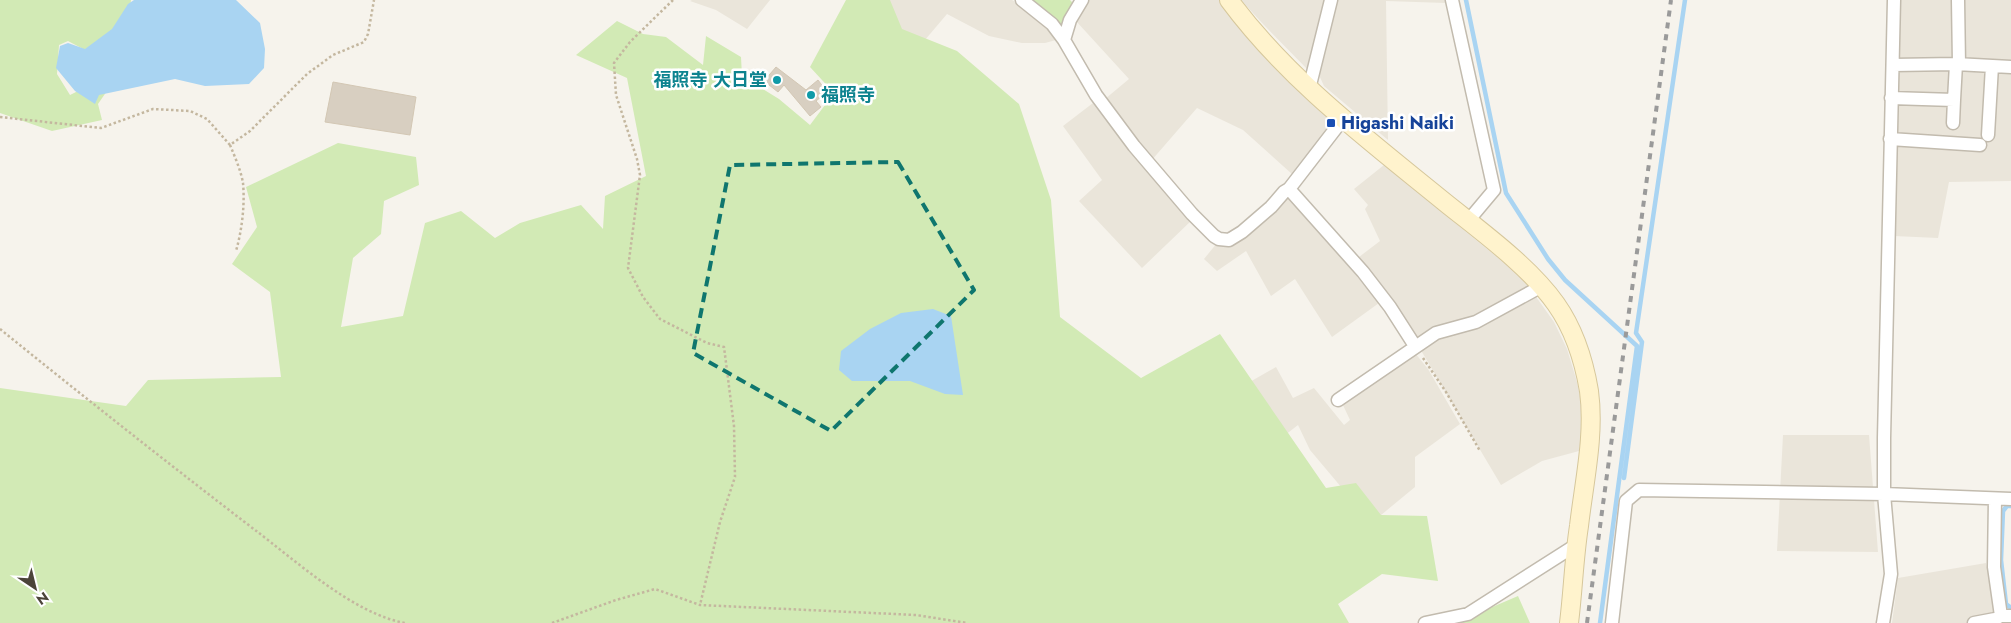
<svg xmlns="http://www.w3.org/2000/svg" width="2011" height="623" font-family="Jost,'Noto Sans JP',sans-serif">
  <rect width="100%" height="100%" fill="#f6f3ec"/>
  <path fill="#eae5da" d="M692,0H770L747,29L716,10L690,1Z
    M886,0H1012L1029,10L1050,30L1056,40L1045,43H1022L989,36L947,14L919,47L897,34Z
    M1087,0H1219L1240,27L1285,78L1335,124L1293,175L1243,130L1197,108L1151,161L1105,99L1129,79L1076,21Z
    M1241,0H1326L1309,71L1264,25Z
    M1335,0H1445L1446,3L1386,1L1388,140L1324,86L1319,75Z
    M1901,0H2011V181L1949,182L1938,238L1894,236Z
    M1093,103L1192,220L1142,268L1079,201L1102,180L1063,126Z
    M1384,165L1513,270L1530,287L1493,310L1417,340L1384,288L1359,257L1380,241L1365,209L1368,205L1354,189Z
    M1286,195L1289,199L1291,197L1379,303L1332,337L1295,279L1271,296L1246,251L1217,271L1204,259L1217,243Z
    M1534,294L1554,322L1567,349L1577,382L1584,415L1579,451L1542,461L1501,485L1419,347Z
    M1415,353L1428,369L1460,424L1415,457V487L1375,520L1347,494L1310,450L1298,425L1280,439L1248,383L1276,367L1293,398L1314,388L1344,425L1350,420L1342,403Z
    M1783,435H1869L1878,552L1777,551Z
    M1986,563L1998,623H2011H1892L1898,578Z"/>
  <path fill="#d2eab5" d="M0,0H131L128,22L87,51L68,41L59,45L57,74L70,95L80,90L109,88L98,104L102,120L52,131L0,113Z
    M846,0H890L902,29L957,51L1019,104L1051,200L1060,317L1141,378L1220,334L1326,488L1356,483L1381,515L1427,516L1438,581L1382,574L1338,604L1349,623H0V388L126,406L148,380L281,377L270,292L232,264L257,227L246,187L338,143L416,157L419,185L384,201L381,234L353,258L341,327L403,316L425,223L461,211L495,238L520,223L581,205L603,229L605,196L646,176L627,78L576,55L617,21L643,34L666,37L703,65L706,36L741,57L742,76L779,99L810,125L834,93L810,67Z
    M1028,0H1070L1073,3L1063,28Z
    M1518,596L1530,623H1455Z"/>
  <path fill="#a9d4f2" d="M134,0H236L260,23L265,49L264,68L249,84L205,86L175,79L99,95L95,104L75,91L56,68L60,46L68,43L85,49L112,29L128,4Z
    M933,309L951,316L963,395L945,394L910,381H852L839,370L841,351L870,329L901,313Z"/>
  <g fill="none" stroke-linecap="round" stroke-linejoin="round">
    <path stroke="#a9d4f2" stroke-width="4.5" d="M1466,0L1506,193L1548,259L1565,280L1637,346L1600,623
      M1624,478L1642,342L1636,333L1685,0
      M2011,506H2007L2003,511L2001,560L2006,604L2011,608"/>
  </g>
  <path fill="#d8cfc1" stroke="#d3c7b4" d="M776,67L806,90L818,80L827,92L816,101L821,107L810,116L784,85L778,92L764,81Z
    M333,82L416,97L410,135L325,122Z"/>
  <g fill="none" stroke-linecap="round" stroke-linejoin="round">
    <defs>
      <path id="street" d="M1022,0L1052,24L1064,40L1096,95L1134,146L1192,214L1214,236L1219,239L1229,240L1242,232L1271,207L1284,192L1289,189L1343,119
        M1452,0L1494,190L1468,221
        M1958,0L1959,64
        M1064,40L1070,20L1082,0
        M1893,65L1956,64L2011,67
        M1309,89L1331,0
        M1891,98L1954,100L1956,64
        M1953,123L1954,100
        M1988,135L1992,66
        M1890,139L1980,145
        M1289,189L1363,272L1390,307L1415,346
        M1338,400L1436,333L1476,322L1542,286
        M1995,499L1994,567L2001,616
        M1425,623L1468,614L1576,545
        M1612,623L1626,501L1639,490L1884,494L2011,499
        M1883,623L1891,574L1884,494V438L1894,0
        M1974,623L1995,619L2001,616H2011"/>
      <path id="secondary" d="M1229,0C1289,81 1370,141 1447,204C1482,232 1530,267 1556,304C1573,328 1584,361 1589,391C1595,435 1584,482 1579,526C1574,558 1573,591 1569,623"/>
    </defs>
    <use href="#street" stroke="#c2bbae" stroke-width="15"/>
    <use href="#secondary" stroke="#d6c79b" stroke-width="20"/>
    <path stroke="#c4b79f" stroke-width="2.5" stroke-dasharray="2.5 2.5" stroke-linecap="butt" d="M673,0L630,42L614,63L616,95L637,159L640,175L628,268L643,297L660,319L707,343L724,347L734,426L735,477L720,522L700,605
      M0,117L101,128L153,109L190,111L207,119L230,145L250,131L307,74L333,55L364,42L368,34L374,0
      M230,145C235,157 241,171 243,183C245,205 242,230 236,251
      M0,329C84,397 169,464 255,530C296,561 354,614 405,623
      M1423,358L1446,392L1480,451
      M552,623L616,600L655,589L700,605L916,615L967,623"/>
    <use href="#street" stroke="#fff" stroke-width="12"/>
    <use href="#secondary" stroke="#fff3cd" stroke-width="18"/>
    <path stroke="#9a9a9a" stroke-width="4" stroke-dasharray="6 6" stroke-linecap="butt" d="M1587,623L1671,0"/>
  </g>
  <path fill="none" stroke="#0f766e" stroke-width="4" stroke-dasharray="10 6" stroke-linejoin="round" d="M898,162L974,290L831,431L693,353L730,165Z"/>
  <g fill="#0f9aa8" stroke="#fff" stroke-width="2">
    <circle cx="777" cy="80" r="5"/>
    <circle cx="811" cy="95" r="5"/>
  </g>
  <rect fill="#1a4fb4" stroke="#fff" stroke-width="2" x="1326" y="118" width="10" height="10" rx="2.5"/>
  <g text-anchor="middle" stroke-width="5" stroke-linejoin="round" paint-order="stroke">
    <g font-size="18" font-weight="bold" fill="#0d838f" stroke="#fff" text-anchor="end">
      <text x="767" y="86">福照寺 大日堂</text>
      <text x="821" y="101" text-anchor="start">福照寺</text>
    </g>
    <g font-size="18" font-weight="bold" fill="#164399" stroke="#fff" text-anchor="start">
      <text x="1341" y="129">Higashi Naiki</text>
    </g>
  </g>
  <g transform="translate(35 588) rotate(145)" stroke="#ffffff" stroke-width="4" paint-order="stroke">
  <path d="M0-4L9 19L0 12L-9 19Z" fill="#4b4439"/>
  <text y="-8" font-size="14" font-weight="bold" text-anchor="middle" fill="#4b4439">N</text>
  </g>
</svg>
